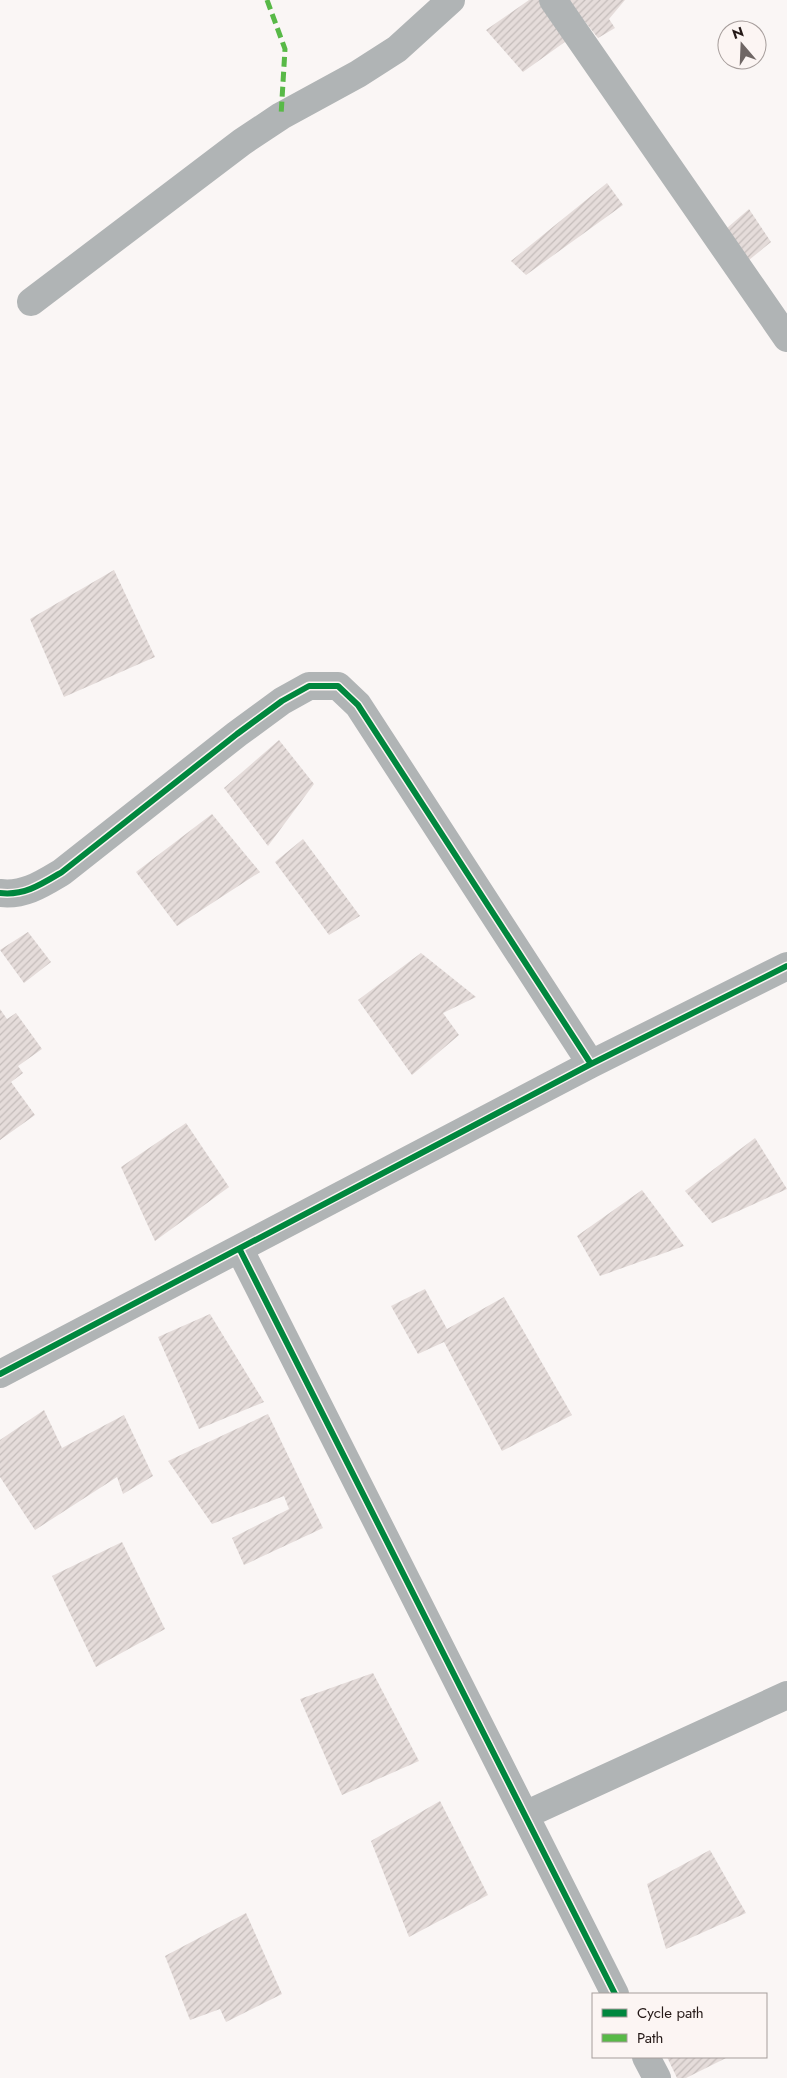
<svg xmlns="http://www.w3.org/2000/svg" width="787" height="2078" font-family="Jost,sans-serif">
  <defs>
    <pattern id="building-hatch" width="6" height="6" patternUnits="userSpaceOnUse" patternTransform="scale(1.25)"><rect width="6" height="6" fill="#e5dcda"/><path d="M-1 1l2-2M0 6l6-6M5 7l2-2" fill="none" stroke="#c4bcba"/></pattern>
  </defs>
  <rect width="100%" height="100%" fill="#faf6f5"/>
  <path fill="url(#building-hatch)" d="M529,0H625L609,19L615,28L598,38L582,18L569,39L523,72L486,30Z
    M607,183L623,205L526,275L511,261Z
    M749,209L771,242L749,260L727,228Z
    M114,570L155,657L64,697L30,619Z
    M279,740L314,784L268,846L224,788Z
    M212,814L260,872L177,926L136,872Z
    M303,839L360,916L329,935L275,862Z
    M28,932L51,962L24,983L0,950Z
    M421,953L476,997L443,1013L459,1035L412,1075L358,1000Z
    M0,1009L7,1019L16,1013L42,1049L18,1066L23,1073L11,1082L35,1115L0,1140Z
    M186,1123L229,1187L155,1241L121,1167Z
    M755,1138L787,1189L712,1223L685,1191Z
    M642,1190L684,1246L600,1276L577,1236Z
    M425,1289L447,1329L504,1297L572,1415L502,1451L444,1342L418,1354L391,1306Z
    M210,1314L264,1402L199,1429L158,1337Z
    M44,1410L62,1448L124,1415L153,1476L123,1494L117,1477L35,1530L0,1477V1440Z
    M268,1414L323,1528L244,1565L232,1538L289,1509L284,1496L212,1524L168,1461Z
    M122,1542L165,1629L96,1667L52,1576Z
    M373,1673L419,1761L342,1795L300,1699Z
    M440,1801L488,1895L409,1937L371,1841Z
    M710,1850L746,1913L666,1949L647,1884Z
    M246,1913L282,1994L226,2022L220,2009L190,2020L165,1956Z
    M667,2057H728L686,2078H677Z"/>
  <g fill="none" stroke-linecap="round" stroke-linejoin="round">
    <path stroke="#b0b4b5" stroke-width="28" d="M553,0L787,338
      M31,302L242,142L281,116L358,74L397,49L451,0
      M0,893C24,896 42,884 62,872L237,734L282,701L309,686H338L358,705L591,1064
      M240,1250L615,1994
      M0,1374L591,1064L787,966
      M525,1815L787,1695
      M646,2057L657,2078"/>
    <path stroke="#58b947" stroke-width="5" stroke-dasharray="10 5" stroke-linecap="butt" d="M267,0L285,49L281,116"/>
    <defs>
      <path id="cycleway" d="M0,893C24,896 42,884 62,872L237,734L282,701L309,686H338L358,705L591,1064
        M240,1250L615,1994
        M0,1374L591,1064L787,966"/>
    </defs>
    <use href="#cycleway" stroke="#fcf5f3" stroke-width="9"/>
    <use href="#cycleway" stroke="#00873e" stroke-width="6"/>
  </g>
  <rect x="592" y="1993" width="175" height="65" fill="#fcf5f3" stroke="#a69d9b"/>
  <rect x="602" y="2009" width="25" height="8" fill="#00873e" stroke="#a69d9b"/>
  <text x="637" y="2018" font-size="15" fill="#241816">Cycle path</text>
  <rect x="602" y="2034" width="25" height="8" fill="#58b947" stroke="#a69d9b"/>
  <text x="637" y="2043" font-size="15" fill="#241816">Path</text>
  <g transform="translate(742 45) rotate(341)"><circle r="24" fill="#fcf5f3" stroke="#a69d9b"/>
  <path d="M0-4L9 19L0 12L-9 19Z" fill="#6f6664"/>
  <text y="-8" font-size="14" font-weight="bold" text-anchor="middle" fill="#241816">N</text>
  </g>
</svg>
